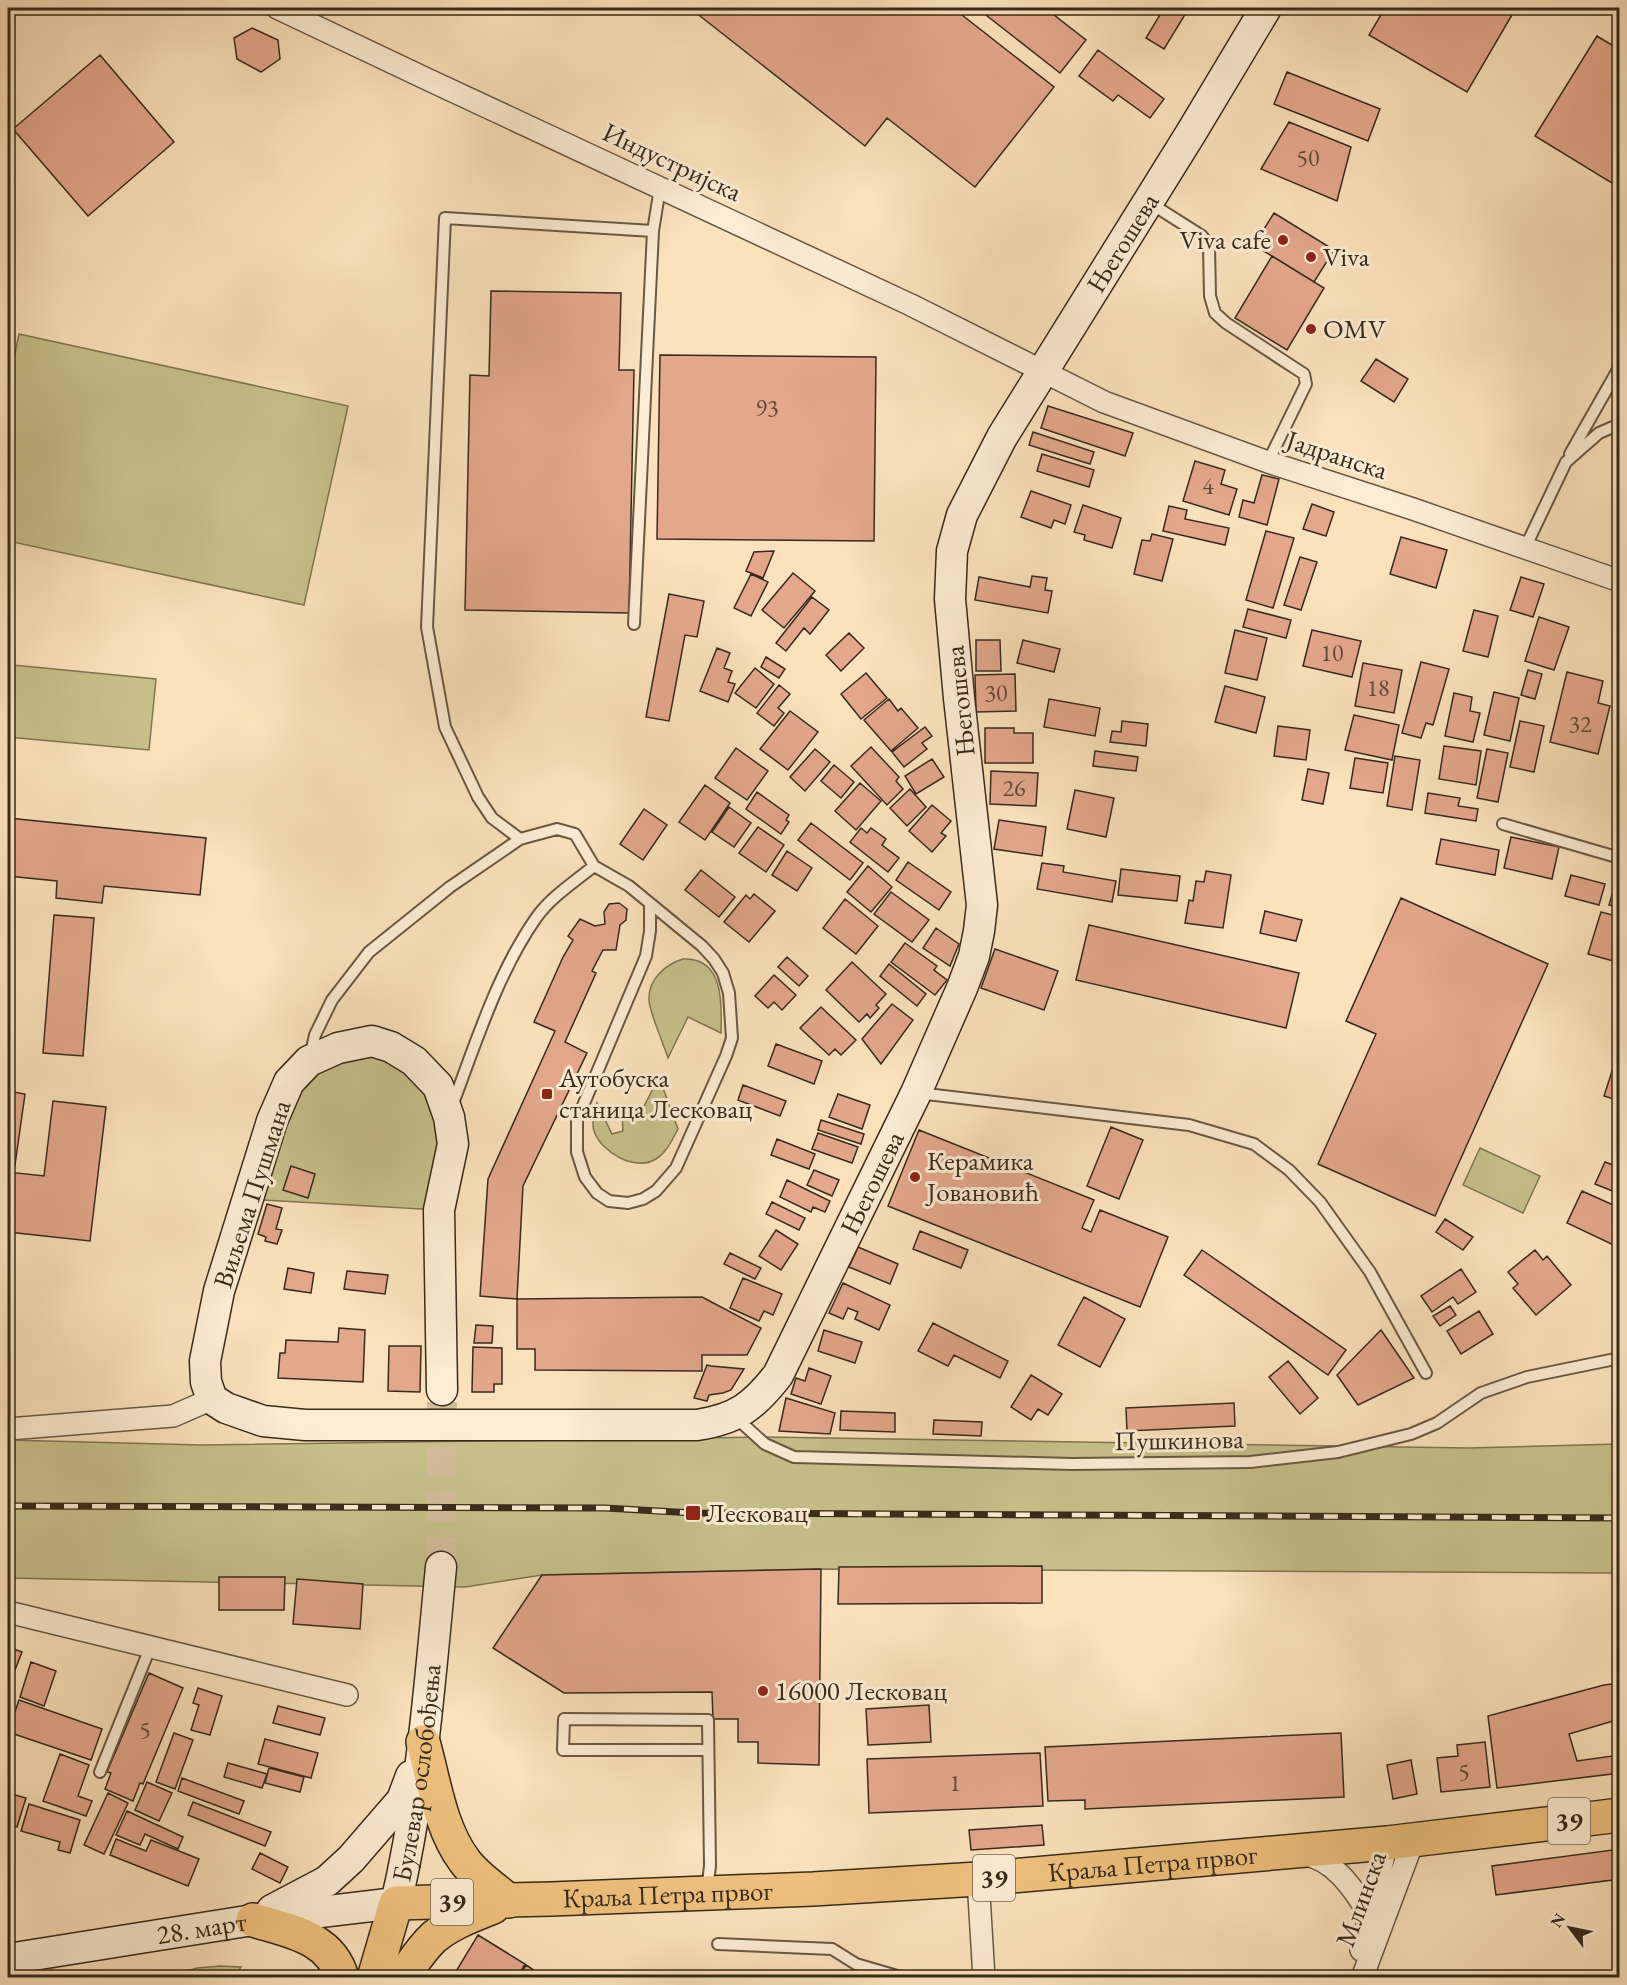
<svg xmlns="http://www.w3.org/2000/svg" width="1627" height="1985" font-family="'EB Garamond',serif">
  <rect width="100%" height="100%" fill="#fbe2bc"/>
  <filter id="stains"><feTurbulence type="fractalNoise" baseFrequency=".00333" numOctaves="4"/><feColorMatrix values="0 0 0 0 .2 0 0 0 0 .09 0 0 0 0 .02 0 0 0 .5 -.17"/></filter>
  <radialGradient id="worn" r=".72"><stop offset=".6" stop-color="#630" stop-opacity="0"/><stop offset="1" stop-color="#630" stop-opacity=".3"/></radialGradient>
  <path fill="#c7c08b" stroke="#807552" stroke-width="1.5" d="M19,334L348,406L304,605L8,541V387Z
    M13,665L156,679L149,750L8,737Z
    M683,959C724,957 722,1004 721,1033L688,1017L668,1058C664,1045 649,1011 649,1000C648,979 666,964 683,959Z
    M372,1041L438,1086L439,1210L247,1199L289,1082Z
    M659,1077L678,1129C672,1140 667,1152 656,1159C635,1172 601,1152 594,1131C591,1121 595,1112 597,1103L612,1134L623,1131L622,1116L642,1110Z
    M1480,1148L1540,1176L1523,1213L1463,1185Z
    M765,1437L1469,1448L1619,1444V1573L821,1569L542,1575L465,1587L8,1578V1440L202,1445Z
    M220,1966L241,1967L235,1977H169L197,1968Z"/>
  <path fill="#e3a78c" stroke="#382a1a" stroke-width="1.5" d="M690,8H953L1054,87L975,187L887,118L865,146Z
    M977,8H1045L1086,40L1060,73Z
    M1164,8H1189L1164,49L1146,38Z
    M1385,8H1516L1467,92L1369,35Z
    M252,28L278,40L280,59L261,72L237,59L234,38Z
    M1597,36L1620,50V188L1535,136Z
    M1098,50L1164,99L1150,118L1118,95L1113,101L1079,76Z
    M100,55L174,142L88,216L13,129Z
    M1287,72L1380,109L1368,141L1274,104Z
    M1289,122L1351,147L1337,201L1261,169Z
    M1274,213L1334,250L1314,282L1254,245Z
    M1272,256L1324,288L1287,350L1235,318Z
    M491,291L621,293L619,370H634L629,613L465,610L470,375L489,376Z
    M660,355L876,357L874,541L657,539Z
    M1376,359L1408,379L1394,402L1361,381Z
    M1048,406L1133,433L1125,456L1041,428Z
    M1033,432L1094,452L1090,464L1029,445Z
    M1042,454L1094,470L1089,487L1037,471Z
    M1195,461L1225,470L1221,484L1237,489L1229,515L1183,501Z
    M1262,475L1279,479L1267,525L1239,517L1243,500L1254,503Z
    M1031,491L1071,505L1065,524L1054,520L1051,528L1021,517Z
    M1312,504L1334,512L1326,536L1303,529Z
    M1083,505L1121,518L1112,548L1084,540L1085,535L1074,532Z
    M1169,506L1187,510L1185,519L1229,528L1225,545L1163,531Z
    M1266,531L1294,538L1273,608L1246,600Z
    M1152,534L1173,539L1162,581L1134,574L1142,540L1150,541Z
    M1401,537L1447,550L1436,588L1390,574Z
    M774,551L763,578L746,571L754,552Z
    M1300,557L1317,562L1301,610L1284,605Z
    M793,573L815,591L784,628L762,610Z
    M751,574L768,582L751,616L734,608Z
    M1032,576L1047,578L1045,590L1052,591L1048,613L975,600L979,577L1030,587Z
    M1521,577L1544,584L1533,617L1510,610Z
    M669,594L704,601L697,637L685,635L669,721L646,717Z
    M812,597L829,610L810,634L804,628L786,651L776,643Z
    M1248,609L1291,620L1286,638L1243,627Z
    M1474,610L1498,616L1488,657L1463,651Z
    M1539,617L1569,627L1554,670L1525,661Z
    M1235,630L1267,638L1257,680L1225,673Z
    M1312,630L1361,641L1352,677L1303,666Z
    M849,633L864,648L841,671L826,655Z
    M976,640H1000L1001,671H976Z
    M1023,640L1060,649L1054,672L1017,663Z
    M717,648L730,653L724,668L732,671L728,682L735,684L728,702L700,691Z
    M766,657L785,669L779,678L761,667Z
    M1421,662L1449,669L1433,725L1426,723L1421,738L1402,733Z
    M1363,663L1402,670L1394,713L1355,706Z
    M755,668L774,684L756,708L735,693Z
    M1528,670L1542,674L1535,699L1521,695Z
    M1567,672L1603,681L1598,703L1610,706L1598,754L1550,742Z
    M866,673L887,698L861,719L841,694Z
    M1015,674L1016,711L976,712L975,675Z
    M779,685L790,694L778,708L784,713L774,726L757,713Z
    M1225,686L1265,697L1256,733L1215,722Z
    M1494,692L1519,698L1510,741L1484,735Z
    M1454,693L1472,697L1470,711L1480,713L1473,742L1445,736Z
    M889,699L898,711L901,708L918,728L891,751L864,720Z
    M1049,699L1100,708L1095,736L1044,727Z
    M790,711L818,732L788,770L760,749Z
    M1354,715L1399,725L1392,760L1345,750Z
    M1122,721L1148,724L1146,746L1110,742L1112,731L1121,732Z
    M1520,721L1544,726L1534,772L1510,767Z
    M1278,726L1310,730L1306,760L1274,756Z
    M925,727L932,736L922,743L927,749L904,767L892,752Z
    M985,728H1014V733H1033V763H985Z
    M1444,746L1481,751L1476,785L1439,779Z
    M871,747L899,777L896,781L903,789L887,805L851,766Z
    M736,748L768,771L747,800L715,778Z
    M815,749L830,762L805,791L790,777Z
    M1487,749L1508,753L1498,802L1477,798Z
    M1095,751L1138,757L1136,771L1093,766Z
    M1395,756L1420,760L1412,810L1387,806Z
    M1355,758L1388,763L1383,793L1350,788Z
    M932,759L944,777L916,794L905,776Z
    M834,765L854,782L841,798L821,781Z
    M1308,769L1329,773L1323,804L1302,800Z
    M991,771L1038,773L1036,806L990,804Z
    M860,783L881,801L856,830L835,811Z
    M705,785L730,803L705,840L679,822Z
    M910,789L926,807L907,826L890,808Z
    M1075,790L1114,798L1106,837L1067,829Z
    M757,792L789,815L786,820L789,822L781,834L746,809Z
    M1428,793L1460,798L1458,806L1478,809L1476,821L1425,813Z
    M932,805L951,821L941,833L946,836L932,852L909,831Z
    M729,807L751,823L734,847L712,832Z
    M644,809L667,825L643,860L620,844Z
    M8,818L206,838L200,895L104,886L102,903L56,898L57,881L8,876Z
    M999,820L1046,827L1042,856L994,849Z
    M811,823L863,863L850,880L798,840Z
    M758,827L784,845L766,872L739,853Z
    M861,828L867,833L871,828L886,839L882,845L899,858L888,872L850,842Z
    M1511,837L1559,847L1552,879L1504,868Z
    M1441,839L1499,850L1495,875L1436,864Z
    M787,851L812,868L797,891L772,875Z
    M908,862L951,892L939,910L896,880Z
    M1042,863L1064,866L1063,872L1116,881L1112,902L1037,889Z
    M868,866L892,887L871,912L847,892Z
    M1121,869L1180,876L1177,901L1118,895Z
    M701,870L735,897L719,917L685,890Z
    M1206,871L1231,875L1223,928L1185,923L1189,900L1193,901L1196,881L1204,882Z
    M1571,875L1605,884L1599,905L1565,896Z
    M1616,881L1620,882V908L1609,905Z
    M891,892L929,920L912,942L874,914Z
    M754,894L775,911L749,942L724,922L746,895L750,899Z
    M1401,898L1548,964L1435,1216L1318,1164L1376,1034L1346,1021Z
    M845,899L878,926L856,954L823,928Z
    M619,903L627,909L626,920L620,925L616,950H603L592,971L596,973L565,1042L587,1053L523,1186L517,1299L480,1296L488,1179L555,1031L534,1022L563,957L573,940L568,936L580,919L595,926L605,924L604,912L609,904Z
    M1265,911L1302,920L1296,941L1260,933Z
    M1601,912L1620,917V955L1617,962L1588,954Z
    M54,915L94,918L83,1056L43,1053Z
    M1089,925L1299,973L1286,1028L1076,980Z
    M936,928L959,944L950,966L923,948Z
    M905,943L937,966L934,970L947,980L935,995L891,962Z
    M995,949L1058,971L1044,1010L981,988Z
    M787,957L808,976L799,986L778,967Z
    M852,962L886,994L876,1005L879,1008L870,1018L867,1014L859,1022L826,990Z
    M889,964L926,994L917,1006L880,976Z
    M774,975L796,995L782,1010L774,1002L768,1008L755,996Z
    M892,1004L913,1020L881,1064L862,1039Z
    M821,1007L856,1040L841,1055L835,1049L829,1055L800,1028Z
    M776,1044L822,1061L814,1084L768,1066Z
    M1615,1062L1620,1064V1101L1604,1096Z
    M743,1085L786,1101L780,1116L738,1100Z
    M8,1091L25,1094L15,1165L8,1164Z
    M838,1094L870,1105L862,1129L829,1117Z
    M53,1101L106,1107L90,1241L8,1232V1172L44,1176Z
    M821,1120L864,1134L861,1144L818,1130Z
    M1111,1127L1143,1140L1119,1199L1087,1186Z
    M919,1130L1094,1200L1082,1228L1091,1232L1100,1210L1168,1237L1140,1307L888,1206Z
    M818,1133L858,1147L852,1163L812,1149Z
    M777,1139L815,1154L809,1169L771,1155Z
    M1618,1161L1620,1186L1617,1185L1615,1192L1595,1184L1605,1162L1616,1166Z
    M291,1166L315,1174L308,1198L283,1190Z
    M814,1170L839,1180L832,1196L807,1185Z
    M787,1180L830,1201L825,1212L813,1207L811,1212L780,1197Z
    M1582,1191L1620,1208V1248L1567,1223Z
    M772,1202L805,1218L799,1230L766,1214Z
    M267,1204L282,1208L276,1229L282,1230L277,1244L265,1241L266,1237L258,1234Z
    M1445,1219L1473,1237L1463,1250L1436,1232Z
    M776,1230L798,1244L781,1270L759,1256Z
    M920,1231L968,1250L961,1268L913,1249Z
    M858,1247L898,1264L890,1284L849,1267Z
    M1202,1250L1346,1350L1328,1375L1184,1275Z
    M1535,1250L1543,1260L1547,1256L1571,1285L1536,1315L1513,1288L1518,1284L1508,1272Z
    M730,1253L761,1268L755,1279L724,1264Z
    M288,1268L314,1273L311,1293L284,1289Z
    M1461,1269L1476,1292L1458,1304L1453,1297L1432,1312L1421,1296Z
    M347,1271L388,1275L385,1294L344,1289Z
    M743,1278L782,1294L773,1315L764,1311L759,1321L730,1308Z
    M843,1283L890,1305L879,1330L855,1319L858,1312L848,1308L843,1319L829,1313Z
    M702,1297L761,1328L747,1355H702V1371L535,1370V1349H517V1299Z
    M1084,1297L1125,1319L1100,1367L1058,1345Z
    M1450,1306L1456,1315L1440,1326L1433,1316Z
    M1479,1311L1493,1334L1461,1354L1447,1331Z
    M933,1323L1008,1361L1000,1378L954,1355L948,1366L918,1351Z
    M476,1325L493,1326L492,1343H474Z
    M339,1328L365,1330L363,1382L278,1378L280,1353H285L286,1340L338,1342Z
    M824,1330L862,1342L855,1363L818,1351Z
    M1381,1330L1414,1378L1358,1405L1337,1375Z
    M389,1346H421L420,1392L388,1391Z
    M473,1347L502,1348V1384H494V1392H472Z
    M1288,1361L1318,1398L1300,1414L1269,1377Z
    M707,1365L711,1366L744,1369L731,1390L723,1393L709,1395L707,1401L694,1398Z
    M809,1368L831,1376L821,1404L791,1394L796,1378L805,1381Z
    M1031,1375L1062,1394L1048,1415L1038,1409L1031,1420L1011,1407Z
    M786,1398L835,1413L830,1434L779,1431Z
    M1234,1403L1235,1426L1127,1431L1126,1408Z
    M841,1411L895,1413V1432L840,1430Z
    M934,1420L982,1422L981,1436L933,1434Z
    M1042,1566V1603L838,1604L839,1567Z
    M821,1569L819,1765L758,1763V1742H738V1719H713L712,1692L564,1693L493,1648L542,1575Z
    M219,1577H285L284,1610H219Z
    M297,1579L363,1584L360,1629L293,1624Z
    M8,1647L22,1652L10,1683L8,1682Z
    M31,1662L56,1671L44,1706L20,1697Z
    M149,1673L183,1688L143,1784L140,1783L133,1801L105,1789L111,1773L107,1772Z
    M1620,1683V1719L1569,1734L1577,1761L1620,1755V1773L1497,1788L1488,1716L1604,1685Z
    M198,1688L222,1696L210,1735L191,1730L199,1705L193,1703Z
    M19,1700L102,1729L91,1760L8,1732Z
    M929,1705L931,1742L868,1745L866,1709Z
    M278,1706L325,1718L320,1735L273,1723Z
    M174,1733L193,1740L175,1789L156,1782Z
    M1341,1733L1344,1797L1085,1809V1800L1048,1801L1045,1747Z
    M265,1739L318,1753L311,1778L258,1764Z
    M1485,1742L1490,1787L1441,1792L1437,1758L1458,1756L1457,1745Z
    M1040,1753L1043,1806L869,1813L867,1759Z
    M60,1754L89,1765L78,1796L92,1801L86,1816L43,1801Z
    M1411,1760L1417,1794L1393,1799L1387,1765Z
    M228,1763L267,1774L262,1788L224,1777Z
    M269,1768L304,1777L300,1792L265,1783Z
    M182,1778L244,1801L239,1814L178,1791Z
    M147,1782L172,1793L159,1821L135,1810Z
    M8,1793L26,1798L17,1827L8,1824Z
    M108,1793L128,1803L104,1854L84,1845Z
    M193,1802L271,1832L265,1846L188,1815Z
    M29,1804L80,1820L70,1853L58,1850L60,1842L21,1831Z
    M127,1811L183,1837L178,1849L145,1834L140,1845L116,1835Z
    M1042,1825L1044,1845L971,1850L969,1830Z
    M116,1839L146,1851L151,1840L199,1859L188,1886L110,1855Z
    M1620,1849V1879L1496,1895L1492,1866Z
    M260,1853L288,1867L280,1883L252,1869Z
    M478,1935L525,1964L517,1978H452Z
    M526,1965L546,1978H518Z"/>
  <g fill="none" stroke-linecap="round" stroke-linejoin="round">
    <path stroke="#d4bd9c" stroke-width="30" stroke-dasharray="30 15" stroke-linecap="butt" d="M441,1567L442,1390"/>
    <defs>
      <path id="lane" d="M1150,203L1202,236L1209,245L1210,296L1215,313L1226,323L1304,374L1306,384L1268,462
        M653,231L660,188
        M1570,454L1620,366
        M1525,548L1566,462L1599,433L1620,424
        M1503,824L1620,858
        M520,839L492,818L478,797L445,727L427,627L445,218L653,231L634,624
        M310,1057L315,1035L332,1000L369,952L450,887L520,839L557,829L575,834L594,866L629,886L702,946L714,959L723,973L729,993L732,1038L726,1056L676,1168L656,1191L643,1199L628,1203L609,1201L597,1193L585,1177L577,1152V1120L646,956L650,931V904
        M918,1093L1189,1125L1254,1144L1289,1170L1320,1202L1370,1272L1426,1373
        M452,1106C476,1043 497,974 536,918C551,897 574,882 594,866
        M734,1416L765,1444L794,1457L1072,1464L1250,1462L1338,1452L1411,1434L1437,1423L1481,1393L1527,1377L1620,1358
        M100,1772L150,1648
        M707,1891L710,1866L708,1720L564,1719L563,1750H708
        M718,1944L832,1949L856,1964L904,1978"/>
      <path id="street" d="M277,8L431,81L911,305L1104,402L1268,462L1413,509L1620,581
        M8,1429L173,1416L212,1399
        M8,1612L347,1695
        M1302,1854C1334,1859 1353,1888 1369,1914
        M978,1879L984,1978
        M1361,1950L1387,1843
        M1362,1978L1414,1839"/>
      <g id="secondary">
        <path id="s1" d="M442,1390L439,1210L453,1144L449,1117L438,1086L414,1061L391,1047L372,1041L338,1048L309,1061L289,1082L272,1121L219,1291L205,1361L206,1382L212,1399L226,1408L263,1421L305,1425H697C737,1419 754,1406 778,1375L916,1093L962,988L974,956L979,931L982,905L959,698L950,599L952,551L962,515L1002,437L1191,133L1266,8"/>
        <path d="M272,1910L327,1881L351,1859L402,1800L411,1776"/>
        <path id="s2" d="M8,1959L253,1920L396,1903C422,1793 430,1679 441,1567"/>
      </g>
      <g id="primary">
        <path d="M423,1742C434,1781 440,1828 464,1860C475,1876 494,1888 509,1901"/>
        <path d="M253,1920C289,1931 331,1937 342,1978"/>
        <path id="s3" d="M374,1978L396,1903L551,1899L813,1889L978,1879L1387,1843L1620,1815"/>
        <path d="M402,1978C412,1964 421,1949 434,1937C451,1923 473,1915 493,1907"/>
      </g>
    </defs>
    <use href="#lane" stroke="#695842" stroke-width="14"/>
    <use href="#street" stroke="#695842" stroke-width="24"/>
    <use href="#secondary" stroke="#382a1a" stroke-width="33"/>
    <use href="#primary" stroke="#382a1a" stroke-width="36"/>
    <use href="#lane" stroke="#fcecd3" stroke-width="10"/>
    <use href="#street" stroke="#fcecd3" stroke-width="21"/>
    <use href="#secondary" stroke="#fcecd3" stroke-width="30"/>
    <use href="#primary" stroke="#eec17e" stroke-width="33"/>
    <defs>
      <path id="rail" d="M8,1506L605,1508L693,1513L1620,1518"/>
    </defs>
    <use href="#rail" stroke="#382a1a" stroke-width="7"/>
    <use href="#rail" stroke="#fcecd3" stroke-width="4.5" stroke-dasharray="14" stroke-linecap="butt"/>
  </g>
  <g fill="#8f2418" stroke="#fcecd3" stroke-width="2">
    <circle cx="1283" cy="240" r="6"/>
    <circle cx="1311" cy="257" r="6"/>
    <circle cx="1311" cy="329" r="6"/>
    <rect x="541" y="1088" width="12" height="12" rx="3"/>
    <circle cx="915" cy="1177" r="6"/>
    <rect x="685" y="1505" width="16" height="16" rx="3"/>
    <circle cx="763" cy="1691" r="6"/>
  </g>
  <g text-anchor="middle" stroke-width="6" stroke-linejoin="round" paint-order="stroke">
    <g font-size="24" fill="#634936">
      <text x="1308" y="166">50</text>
      <text x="767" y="416">93</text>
      <text x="1208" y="494">4</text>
      <text x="1332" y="661">10</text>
      <text x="1378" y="696">18</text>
      <text x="996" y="701">30</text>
      <text x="1580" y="732">32</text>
      <text x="1014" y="796">26</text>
      <text x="145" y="1738">5</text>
      <text x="1464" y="1780">5</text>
      <text x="955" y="1791">1</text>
    </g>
    <g fill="#fcecd3" stroke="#736452" stroke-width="1.5">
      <rect x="1548" y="1798" width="42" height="46" rx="4.5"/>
      <rect x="973" y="1855" width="42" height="46" rx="4.5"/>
      <rect x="431" y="1879" width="42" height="46" rx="4.5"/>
    </g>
    <g font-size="26" font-weight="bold" fill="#382a1a">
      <text x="1569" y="1830">39</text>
      <text x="994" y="1887">39</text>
      <text x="452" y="1911">39</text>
    </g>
    <g font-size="27" fill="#382a1a" stroke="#fcecd3">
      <text transform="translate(672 162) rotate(25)" y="9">Индустријска</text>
      <text dy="9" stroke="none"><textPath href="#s1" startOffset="2628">Његошева</textPath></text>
      <text transform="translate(1337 455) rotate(18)" y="9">Јадранска</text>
      <text transform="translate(960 701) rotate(-96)" y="9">Његошева</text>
      <text dy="9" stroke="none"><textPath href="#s1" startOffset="1618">Његошева</textPath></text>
      <text transform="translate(252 1194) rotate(-72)" y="9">Виљема Пушмана</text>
      <text transform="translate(1179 1440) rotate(-1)" y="9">Пушкинова</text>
      <text dy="9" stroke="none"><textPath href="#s2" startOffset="524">Булевар ослобођења</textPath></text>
      <text dy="9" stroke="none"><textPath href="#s3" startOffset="836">Краља Петра првог</textPath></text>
      <text dy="9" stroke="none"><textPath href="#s3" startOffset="350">Краља Петра првог</textPath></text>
      <text transform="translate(1361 1899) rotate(-70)" y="9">Млинска</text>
      <text dy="9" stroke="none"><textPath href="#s2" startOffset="196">28. март</textPath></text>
    </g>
    <g font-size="27" fill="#382a1a" stroke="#fcecd3" text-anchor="start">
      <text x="1271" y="249" text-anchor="end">Viva cafe</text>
      <text x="1323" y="266">Viva</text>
      <text x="1323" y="338">OMV</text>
      <text x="559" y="1087">Аутобуска<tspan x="559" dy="31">станица Лесковац</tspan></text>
      <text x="927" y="1170">Керамика<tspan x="927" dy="31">Јовановић</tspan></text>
      <text x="706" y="1522">Лесковац</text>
      <text x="775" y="1700">16000 Лесковац</text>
    </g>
  </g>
  <rect width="1627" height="1985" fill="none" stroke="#fbe2bc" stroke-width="30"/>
  <rect x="9" y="9" width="1609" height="1967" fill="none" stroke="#382a1a" stroke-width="3"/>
  <rect x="15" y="15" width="1597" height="1955" fill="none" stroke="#382a1a" stroke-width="1.5"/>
  <g transform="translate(1570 1928) rotate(302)" stroke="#fcecd3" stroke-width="4.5" paint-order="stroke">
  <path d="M0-4.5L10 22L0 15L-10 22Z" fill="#382a1a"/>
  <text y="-9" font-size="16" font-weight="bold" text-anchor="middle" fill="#382a1a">N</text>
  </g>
  <rect width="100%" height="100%" filter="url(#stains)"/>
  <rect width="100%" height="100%" fill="url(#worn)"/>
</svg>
